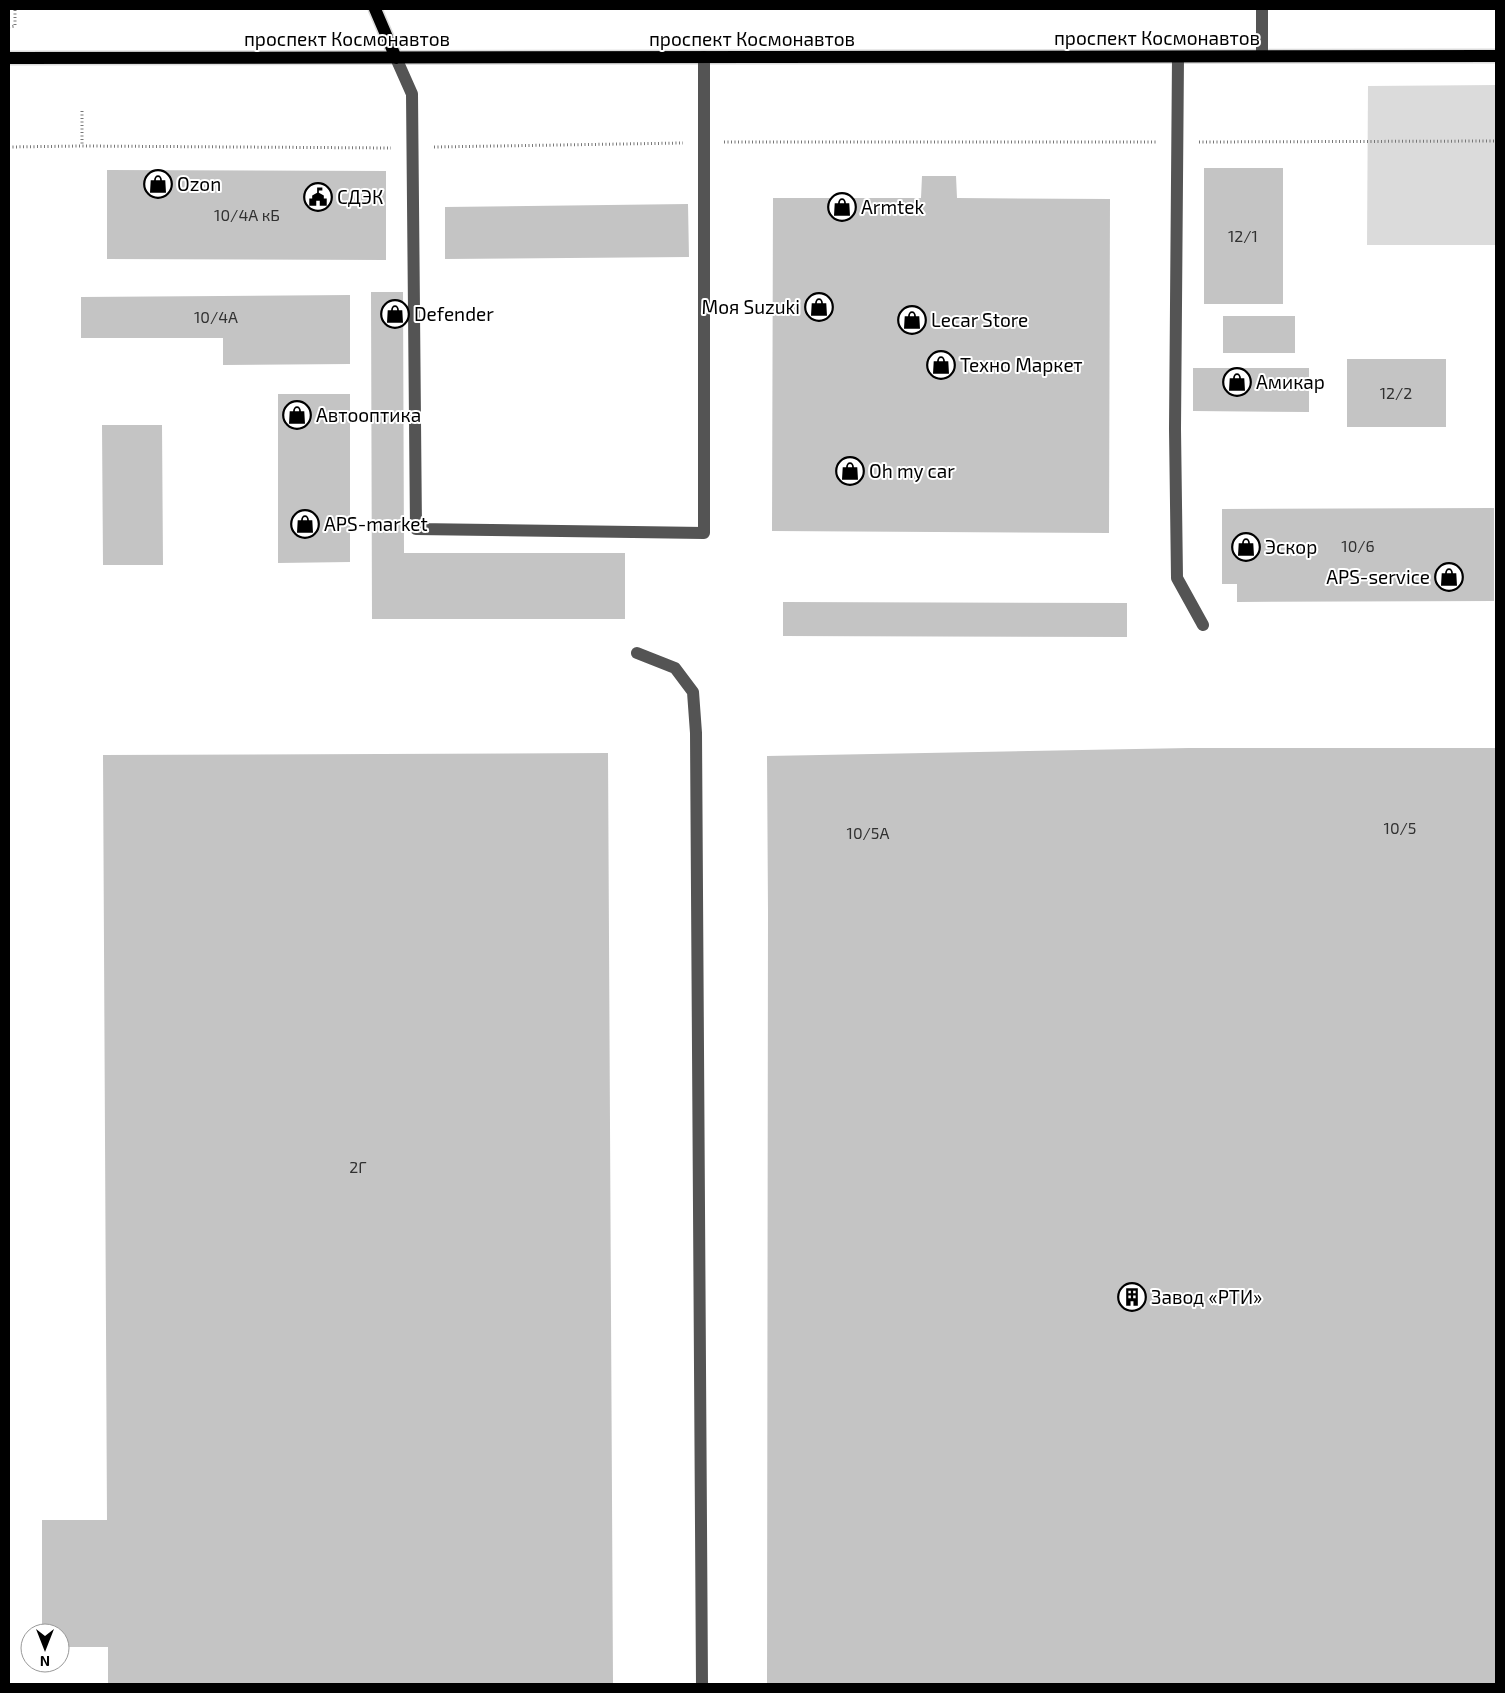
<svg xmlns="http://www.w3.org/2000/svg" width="1505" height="1693" font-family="'Exo 2',sans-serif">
  <rect width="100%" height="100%" fill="#fff"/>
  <path fill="#dbdbdb" d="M1496,85V245H1367L1368,86Z"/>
  <path fill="#c4c4c4" d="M1204,168H1283V304H1204Z
    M107,170L386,171V260L107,259Z
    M922,176H956L957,198L1110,199L1109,533L772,531L773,198H921Z
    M688,204L689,257L445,259V207Z
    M371,292H403L404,553H625V619H372Z
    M350,295V364L223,365V338H81V297Z
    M1223,316H1295V353H1223Z
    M1347,359H1446V427H1347Z
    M1193,368H1309V412L1193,411Z
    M278,394H350V562L278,563Z
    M102,425H162L163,565H103Z
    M1494,508V601L1237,602V584H1222V509Z
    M783,602L1127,603V637L783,636Z
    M1189,748H1496V1684H767L768,910L767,756Z
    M608,753L613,1684H108V1647H60V1633H42V1520H107L103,755Z"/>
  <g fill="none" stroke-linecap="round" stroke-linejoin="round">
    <defs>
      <path id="major" d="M375,9L396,58
        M9,58L1496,56"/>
    </defs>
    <use href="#major" stroke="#dbdbdb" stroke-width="15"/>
    <path stroke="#767676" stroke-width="3" stroke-dasharray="1 2.5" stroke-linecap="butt" d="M9,27L15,26V9
      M82,111V146
      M724,142H1156
      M1199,142L1496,141
      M9,147L82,146L391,148
      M434,147L683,143"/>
    <path stroke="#545454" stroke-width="12" d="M1262,9V56
      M1178,57L1175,429L1177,578L1203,625
      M396,58L412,94L416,529L704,533V57
      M637,653L675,668L693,692L696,733L702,1684"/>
    <use href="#major" stroke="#000" stroke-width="12"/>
    <path stroke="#000" stroke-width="1" d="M9,9H725"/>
  </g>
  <defs>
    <symbol id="shop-ring" viewBox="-11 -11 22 22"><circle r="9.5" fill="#fff" stroke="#000" stroke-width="1.5"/><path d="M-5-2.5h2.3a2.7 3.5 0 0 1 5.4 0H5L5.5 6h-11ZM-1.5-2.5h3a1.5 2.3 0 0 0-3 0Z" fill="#000"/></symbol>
    <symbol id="civic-ring" viewBox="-11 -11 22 22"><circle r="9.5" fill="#fff" stroke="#000" stroke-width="1.5"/><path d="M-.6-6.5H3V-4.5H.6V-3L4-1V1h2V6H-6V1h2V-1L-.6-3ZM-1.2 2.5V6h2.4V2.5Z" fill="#000"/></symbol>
    <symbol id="building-ring" viewBox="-11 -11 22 22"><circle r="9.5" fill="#fff" stroke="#000" stroke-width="1.5"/><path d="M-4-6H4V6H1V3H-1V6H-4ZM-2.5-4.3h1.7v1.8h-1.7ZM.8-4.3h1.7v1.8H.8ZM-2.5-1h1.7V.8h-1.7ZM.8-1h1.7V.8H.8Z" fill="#000"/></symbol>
  </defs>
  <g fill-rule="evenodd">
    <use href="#shop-ring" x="142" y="168" width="32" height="32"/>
    <use href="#civic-ring" x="302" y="181" width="32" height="32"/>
    <use href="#shop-ring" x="826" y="191" width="32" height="32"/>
    <use href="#shop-ring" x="803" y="291" width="32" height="32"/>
    <use href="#shop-ring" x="379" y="298" width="32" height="32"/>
    <use href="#shop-ring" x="896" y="304" width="32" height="32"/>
    <use href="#shop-ring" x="925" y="349" width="32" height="32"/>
    <use href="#shop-ring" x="1221" y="366" width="32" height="32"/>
    <use href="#shop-ring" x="281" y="399" width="32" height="32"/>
    <use href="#shop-ring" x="834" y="455" width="32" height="32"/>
    <use href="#shop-ring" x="289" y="508" width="32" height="32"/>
    <use href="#shop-ring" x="1230" y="531" width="32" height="32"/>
    <use href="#shop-ring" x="1433" y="561" width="32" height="32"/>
    <use href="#building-ring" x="1116" y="1281" width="32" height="32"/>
  </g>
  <g text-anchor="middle" stroke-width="4" stroke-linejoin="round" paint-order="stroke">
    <g font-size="16" fill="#313131">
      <text x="247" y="221">10/4А кБ</text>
      <text x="1243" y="242">12/1</text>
      <text x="216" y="323">10/4А</text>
      <text x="1396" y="399">12/2</text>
      <text x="1358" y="552">10/6</text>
      <text x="1400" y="834">10/5</text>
      <text x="868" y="839">10/5А</text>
      <text x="358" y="1173">2Г</text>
    </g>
    <g font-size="19" fill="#000" stroke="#fff">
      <text x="1157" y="45">проспект Космонавтов</text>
      <text x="347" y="46">проспект Космонавтов</text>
      <text x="752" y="46">проспект Космонавтов</text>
    </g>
    <g font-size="19" fill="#000" stroke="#fff" text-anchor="start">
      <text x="177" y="191">Ozon</text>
      <text x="337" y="204">СДЭК</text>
      <text x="861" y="214">Armtek</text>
      <text x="800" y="314" text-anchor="end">Моя Suzuki</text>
      <text x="414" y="321">Defender</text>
      <text x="931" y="327">Lecar Store</text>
      <text x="960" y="372">Техно Маркет</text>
      <text x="1256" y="389">Амикар</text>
      <text x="316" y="422">Автооптика</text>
      <text x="869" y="478">Oh my car</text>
      <text x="324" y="531">АPS-market</text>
      <text x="1265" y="554">Эскор</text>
      <text x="1430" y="584" text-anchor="end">APS-service</text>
      <text x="1151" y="1304">Завод «РТИ»</text>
    </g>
  </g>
  <rect width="1505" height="1693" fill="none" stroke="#000000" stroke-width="20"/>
  <g transform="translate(45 1648) rotate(180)"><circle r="24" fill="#ffffff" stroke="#999999"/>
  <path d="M0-4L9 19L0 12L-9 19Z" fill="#000000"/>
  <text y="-8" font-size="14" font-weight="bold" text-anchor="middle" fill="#000000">N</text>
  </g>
</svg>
